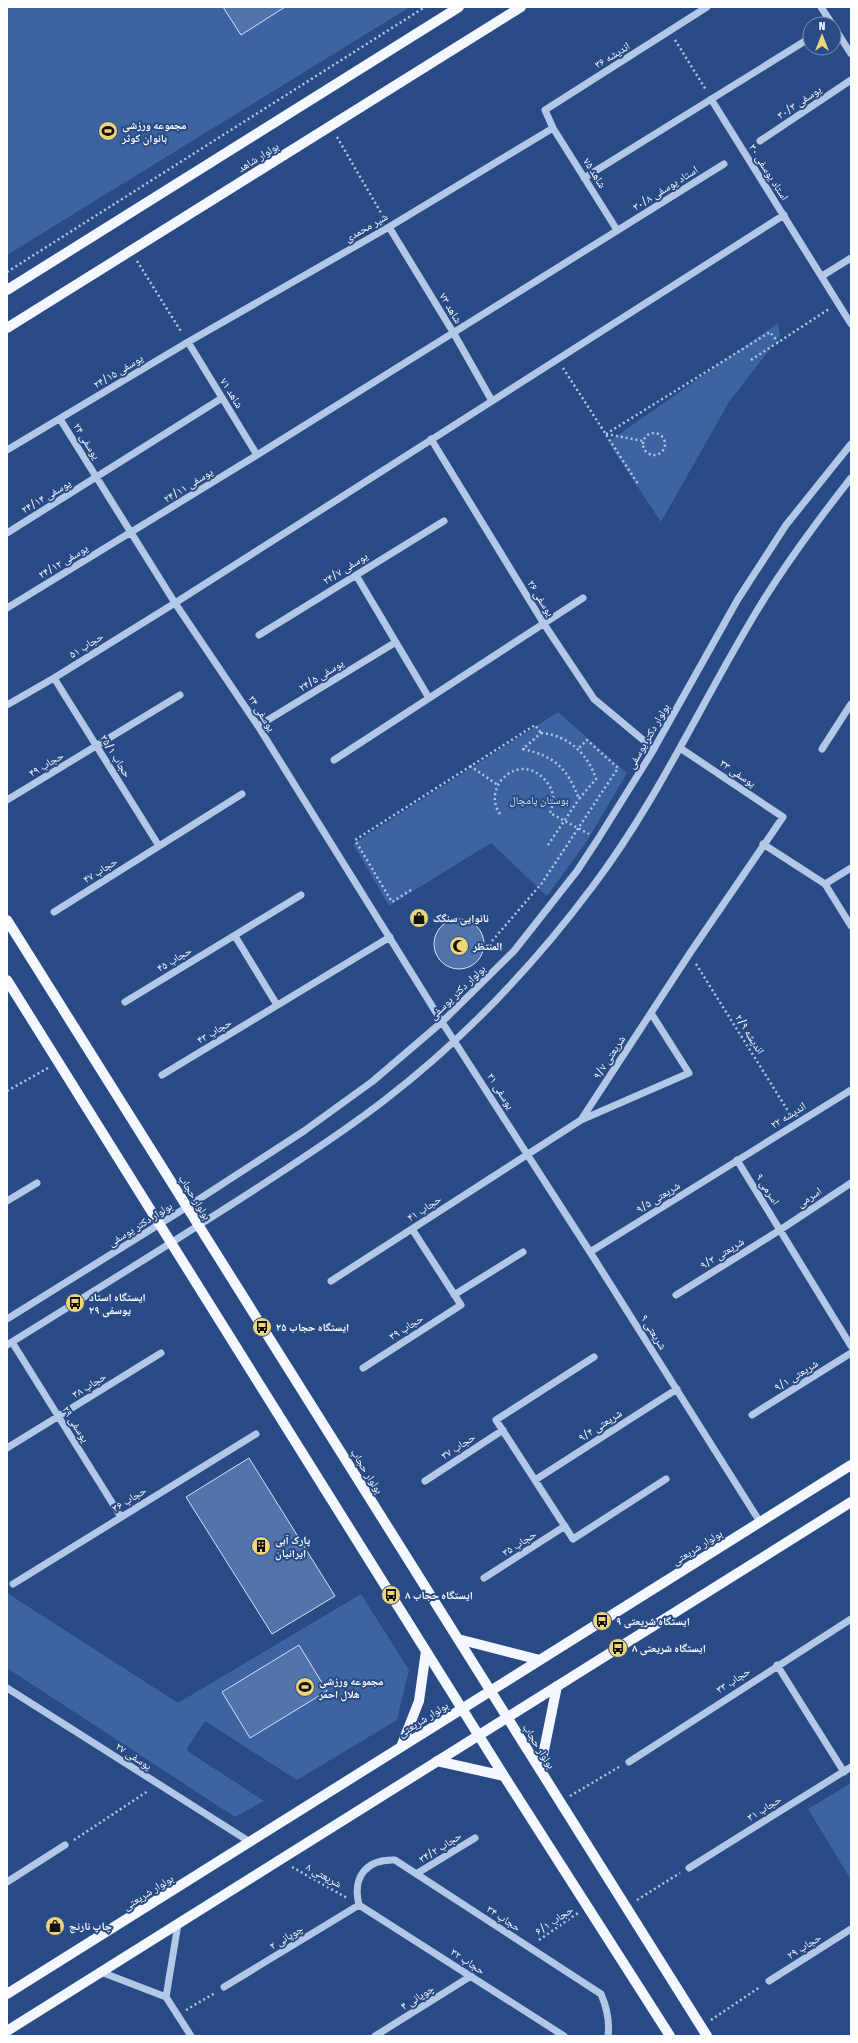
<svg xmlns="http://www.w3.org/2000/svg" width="858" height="2043" font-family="'Fira Sans Condensed','Noto Naskh Arabic',sans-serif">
  <rect width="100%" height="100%" fill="#284a85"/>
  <path fill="#3d63a1" d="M7,7H410L7,255Z
    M778,323L780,336L729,402L661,522L608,442Z
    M558,712L627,773L587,841L547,896L491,843L389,906L353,844Z
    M7,1593L178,1703L361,1594L409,1670L397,1720L297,1780L205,1721L186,1750L264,1801L235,1817L7,1668Z
    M851,1783V1880L808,1809Z"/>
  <path fill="#5173ac" stroke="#d6e2f6" d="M223,7H285L241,35Z
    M434 944a25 25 0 1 1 50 0a25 25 0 1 1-50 0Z
    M249,1458L335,1596L272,1634L186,1497Z
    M299,1645L327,1691L250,1738L222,1692Z"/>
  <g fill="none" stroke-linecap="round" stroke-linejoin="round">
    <path stroke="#b3c7e7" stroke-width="2.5" stroke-dasharray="2 3" stroke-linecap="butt" d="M675,40L706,90
      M337,137L384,218
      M137,261L182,333
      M7,272L425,7
      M751,360L829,309
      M563,368L638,484
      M643 444a11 11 0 1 1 22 0a11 11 0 1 1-22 0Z
      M606,434L770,332L778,342
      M606,434L643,441
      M541,733C568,735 588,754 596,779L579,799C567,768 556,757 523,749Z
      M470,766L498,785
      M500,814C487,796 500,771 522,769C538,768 555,786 553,801C553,805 551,809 550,813L589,834
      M548,845L579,799
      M411,890L392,902L355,840L535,725L541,733
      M492,941L542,883L618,768L587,740L578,749
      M696,964L790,1114
      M7,1091L48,1068
      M570,1796L619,1767
      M74,1840L148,1791
      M292,1867L347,1898
      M637,1900L680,1873
      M539,1940L578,1913
      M186,2010L215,1993
      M711,2020L760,1987"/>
    <path stroke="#b3c7e7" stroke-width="7" d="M821,7L832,24
      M834,27L851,54
      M711,99L851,324
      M760,141L851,80
      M584,178L810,38
      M389,227L453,332L492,401
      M617,230L553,128L545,110L707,7
      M822,276L851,258
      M188,342L257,455
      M60,419L175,603L258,726L442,1022L590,1252L760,1522
      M431,439L544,624L594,699L654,749
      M7,450L188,342L389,227L553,128
      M7,533L222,398
      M356,575L429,698
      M7,608L257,455L724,164
      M259,635L444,521
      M54,678L159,846
      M7,705L54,678L175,603L784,215
      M258,726L396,642
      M822,749L851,704
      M334,760L583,598
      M7,800L180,695
      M763,844L825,884L851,926
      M825,884L851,868
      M54,912L242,794
      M235,936L277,1005
      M125,1002L301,895
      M162,1075L390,937
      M581,1120L689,1073L651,1013
      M737,1160L851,1346
      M7,1201L37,1183
      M590,1252L851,1090
      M331,1281L581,1120L690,953L783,817L680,748
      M454,1295L523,1252
      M676,1295L780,1230L851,1183
      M7,1319L187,1207L304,1131L373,1081L442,1022L514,951L577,871L598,839L651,754L738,599L786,525L851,444
      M12,1342L121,1517
      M7,1345C89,1294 172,1243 254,1190C298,1161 344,1132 386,1099C465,1038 534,965 593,886C658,800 702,701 758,609C786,563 818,520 851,478
      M594,1357L496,1420L573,1539L666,1479
      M363,1368L461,1305L412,1229
      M752,1415L851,1353
      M7,1448L161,1353
      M535,1480L677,1389
      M425,1481L503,1430
      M484,1578L565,1526
      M13,1584L256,1434
      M777,1665L844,1772
      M7,1688L250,1842
      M629,1762L851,1619
      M689,1868L851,1767
      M416,1874L475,1838
      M7,1882L65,1845
      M359,1905C352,1877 366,1859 395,1860L601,1994C607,2008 610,2021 608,2036
      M359,1905L564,2036
      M101,1972L166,1997
      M769,1981L851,1929
      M224,1987L359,1905
      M166,1997L178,1924
      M166,1997L191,2036
      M375,2036L471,1976"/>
    <path stroke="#f4f7fe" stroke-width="10" d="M7,290L459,7
      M7,328L521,7
      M7,920L707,2036
      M7,980L504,1776L670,2036
      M458,1639L540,1660
      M401,1747L419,1701L426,1651
      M437,1761L504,1776
      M540,1770L557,1686
      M7,1994L851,1465
      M7,2031L851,1502"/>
  </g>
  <defs>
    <symbol id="stadium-disc" viewBox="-11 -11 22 22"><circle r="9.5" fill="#efd579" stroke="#284a85"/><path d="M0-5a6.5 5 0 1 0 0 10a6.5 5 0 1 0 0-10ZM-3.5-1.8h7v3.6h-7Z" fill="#111"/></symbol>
    <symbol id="shop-disc" viewBox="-11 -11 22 22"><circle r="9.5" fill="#efd579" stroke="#284a85"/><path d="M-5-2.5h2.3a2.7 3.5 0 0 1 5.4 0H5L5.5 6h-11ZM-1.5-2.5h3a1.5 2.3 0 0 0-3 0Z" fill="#111"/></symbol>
    <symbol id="mosque-disc" viewBox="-11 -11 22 22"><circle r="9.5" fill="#efd579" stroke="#284a85"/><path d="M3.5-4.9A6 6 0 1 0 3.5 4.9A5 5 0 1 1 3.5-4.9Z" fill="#111"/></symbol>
    <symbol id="bus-disc" viewBox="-11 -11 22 22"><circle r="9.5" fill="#efd579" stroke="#284a85"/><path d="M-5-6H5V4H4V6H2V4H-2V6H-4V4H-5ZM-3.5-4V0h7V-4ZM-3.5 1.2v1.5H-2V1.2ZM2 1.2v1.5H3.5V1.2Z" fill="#111"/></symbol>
    <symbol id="building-disc" viewBox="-11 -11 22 22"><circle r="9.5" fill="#efd579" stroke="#284a85"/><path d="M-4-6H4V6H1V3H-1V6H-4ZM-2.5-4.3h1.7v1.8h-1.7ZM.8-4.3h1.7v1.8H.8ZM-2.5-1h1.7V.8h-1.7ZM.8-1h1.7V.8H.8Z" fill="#111"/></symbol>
  </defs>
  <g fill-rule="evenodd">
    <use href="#stadium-disc" x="97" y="120" width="22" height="22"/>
    <use href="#shop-disc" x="408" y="907" width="22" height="22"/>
    <use href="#mosque-disc" x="448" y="935" width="22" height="22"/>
    <use href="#bus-disc" x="64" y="1292" width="22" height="22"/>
    <use href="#bus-disc" x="251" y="1316" width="22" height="22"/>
    <use href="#building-disc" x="250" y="1535" width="22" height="22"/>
    <use href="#bus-disc" x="380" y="1584" width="22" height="22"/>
    <use href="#bus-disc" x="591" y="1610" width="22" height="22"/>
    <use href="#bus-disc" x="607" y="1637" width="22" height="22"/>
    <use href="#stadium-disc" x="294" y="1676" width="22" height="22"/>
    <use href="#shop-disc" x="44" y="1915" width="22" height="22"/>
  </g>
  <g text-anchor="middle" stroke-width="4" stroke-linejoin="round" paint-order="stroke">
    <g font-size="11" fill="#fff" stroke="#284a85">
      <text transform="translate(612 55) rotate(-32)" y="4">اندیشه ۳۶</text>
      <text transform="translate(799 102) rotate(-34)" y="4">یوسفی ۳۰/۳</text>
      <text transform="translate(258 157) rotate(-32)" y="4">بولوار شاهد</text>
      <text transform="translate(769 172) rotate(58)" y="4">استاد یوسفی ۳۰</text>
      <text transform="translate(595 173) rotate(58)" y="4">شاهد ۷۵</text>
      <text transform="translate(665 188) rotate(-32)" y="4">استاد یوسفی ۳۰/۸</text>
      <text transform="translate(366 227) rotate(-30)" y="4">شیر محمدی</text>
      <text transform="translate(451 308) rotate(59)" y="4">شاهد ۷۳</text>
      <text transform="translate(118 371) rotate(-31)" y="4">یوسفی ۲۴/۱۵</text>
      <text transform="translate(232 393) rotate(58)" y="4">شاهد ۷۱</text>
      <text transform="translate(87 441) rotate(58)" y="4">یوسفی ۲۴</text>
      <text transform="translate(188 485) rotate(-32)" y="4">یوسفی ۲۴/۱۱</text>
      <text transform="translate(46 496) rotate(-31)" y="4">یوسفی ۲۴/۱۴</text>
      <text transform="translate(63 561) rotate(-31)" y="4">یوسفی ۲۴/۱۲</text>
      <text transform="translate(345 568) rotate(-32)" y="4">یوسفی ۲۴/۷</text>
      <text transform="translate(541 598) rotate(58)" y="4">یوسفی ۲۶</text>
      <text transform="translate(86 645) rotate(-32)" y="4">حجاب ۵۱</text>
      <text transform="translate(321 675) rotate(-32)" y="4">یوسفی ۲۴/۵</text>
      <text transform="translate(262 713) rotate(57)" y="4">یوسفی ۲۴</text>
      <text transform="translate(648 736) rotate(-60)" y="4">بولوار دکتر یوسفی</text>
      <text transform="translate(116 756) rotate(58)" y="4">حجاب ۳۵/۱</text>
      <text transform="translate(46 764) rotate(-31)" y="4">حجاب ۴۹</text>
      <text transform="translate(738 773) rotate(34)" y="4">یوسفی ۳۳</text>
      <text transform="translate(100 870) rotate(-32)" y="4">حجاب ۴۷</text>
      <text transform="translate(174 959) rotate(-31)" y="4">حجاب ۴۵</text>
      <text transform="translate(457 992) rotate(-44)" y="4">بولوار دکتر یوسفی</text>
      <text transform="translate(214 1031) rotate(-31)" y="4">حجاب ۴۳</text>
      <text transform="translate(750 1034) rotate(58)" y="4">اندیشه ۲/۹</text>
      <text transform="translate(609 1057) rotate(-57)" y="4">شریعتی ۹/۷</text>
      <text transform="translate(501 1091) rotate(57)" y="4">یوسفی ۳۱</text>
      <text transform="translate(788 1115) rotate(-32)" y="4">اندیشه ۲۲</text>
      <text transform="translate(768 1189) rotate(58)" y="4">اسرمی ۹</text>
      <text transform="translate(195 1197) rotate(58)" y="4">بولوار حجاب</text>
      <text transform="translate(658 1197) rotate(-32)" y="4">شریعتی ۹/۵</text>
      <text transform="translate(809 1197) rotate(-34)" y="4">اسرمی</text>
      <text transform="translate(424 1208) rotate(-33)" y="4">حجاب ۴۱</text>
      <text transform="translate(140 1224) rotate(-32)" y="4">بولوار دکتر یوسفی</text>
      <text transform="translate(722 1253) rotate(-32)" y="4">شریعتی ۹/۳</text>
      <text transform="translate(406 1327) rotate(-32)" y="4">حجاب ۳۹</text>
      <text transform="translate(654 1332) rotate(58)" y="4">شریعتی ۹</text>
      <text transform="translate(796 1375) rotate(-32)" y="4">شریعتی ۹/۱</text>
      <text transform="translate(89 1385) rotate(-32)" y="4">حجاب ۳۸</text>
      <text transform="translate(76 1424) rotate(58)" y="4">یوسفی ۲۹</text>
      <text transform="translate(600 1425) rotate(-33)" y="4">شریعتی ۹/۴</text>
      <text transform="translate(458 1446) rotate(-33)" y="4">حجاب ۳۷</text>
      <text transform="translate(367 1471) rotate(58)" y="4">بولوار حجاب</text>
      <text transform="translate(129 1499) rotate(-32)" y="4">حجاب ۳۶</text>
      <text transform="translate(519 1543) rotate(-33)" y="4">حجاب ۳۵</text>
      <text transform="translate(697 1547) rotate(-32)" y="4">بولوار شریعتی</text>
      <text transform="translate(733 1680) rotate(-33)" y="4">حجاب ۳۳</text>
      <text transform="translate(423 1719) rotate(-32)" y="4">بولوار شریعتی</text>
      <text transform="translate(539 1746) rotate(58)" y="4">بولوار حجاب</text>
      <text transform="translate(134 1756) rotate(33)" y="4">یوسفی ۲۷</text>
      <text transform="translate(764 1808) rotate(-32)" y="4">حجاب ۳۱</text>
      <text transform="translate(440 1847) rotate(-32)" y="4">حجاب ۳۴/۲</text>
      <text transform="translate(324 1875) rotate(29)" y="4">شریعتی ۸</text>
      <text transform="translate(148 1892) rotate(-32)" y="4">بولوار شریعتی</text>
      <text transform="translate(504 1918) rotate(33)" y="4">حجاب ۳۴</text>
      <text transform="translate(554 1920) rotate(-34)" y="4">حجاب ۶/۱</text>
      <text transform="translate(286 1937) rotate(-31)" y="4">چوپانی ۲</text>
      <text transform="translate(804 1946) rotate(-32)" y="4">حجاب ۲۹</text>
      <text transform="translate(468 1961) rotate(33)" y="4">حجاب ۳۲</text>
      <text transform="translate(417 1997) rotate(-32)" y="4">چوپانی ۴</text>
    </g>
    <g font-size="11" font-weight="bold" fill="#fff" stroke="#284a85" text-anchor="start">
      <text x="122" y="129">مجموعه ورزشی<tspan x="122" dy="13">بانوان کوثر</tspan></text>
      <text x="433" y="922">نانوایی سنگک</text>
      <text x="473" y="950">المنتظر</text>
      <text x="89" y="1301">ایستگاه استاد<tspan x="89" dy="13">یوسفی ۲۹</tspan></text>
      <text x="276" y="1331">ایستگاه حجاب ۲۵</text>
      <text x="275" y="1544">پارک آبی<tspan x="275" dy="13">ایرانیان</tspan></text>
      <text x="405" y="1599">ایستگاه حجاب ۸</text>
      <text x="616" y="1625">ایستگاه شریعتی ۹</text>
      <text x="632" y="1652">ایستگاه شریعتی ۸</text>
      <text x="319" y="1685">مجموعه ورزشی<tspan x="319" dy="13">هلال احمر</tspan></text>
      <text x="69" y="1930">چاپ نارنج</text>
    </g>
    <g font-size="11" fill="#d6e2f6" stroke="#284a85">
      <text x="539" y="804">بوستان پامچال</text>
    </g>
  </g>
  <rect width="858" height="2043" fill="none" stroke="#ffffff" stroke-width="16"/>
  <g transform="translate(822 36)"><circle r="19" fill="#284a85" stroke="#7e92b6"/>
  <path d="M0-3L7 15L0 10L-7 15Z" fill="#efd579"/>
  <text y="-6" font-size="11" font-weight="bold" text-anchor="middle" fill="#ffffff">N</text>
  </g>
</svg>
